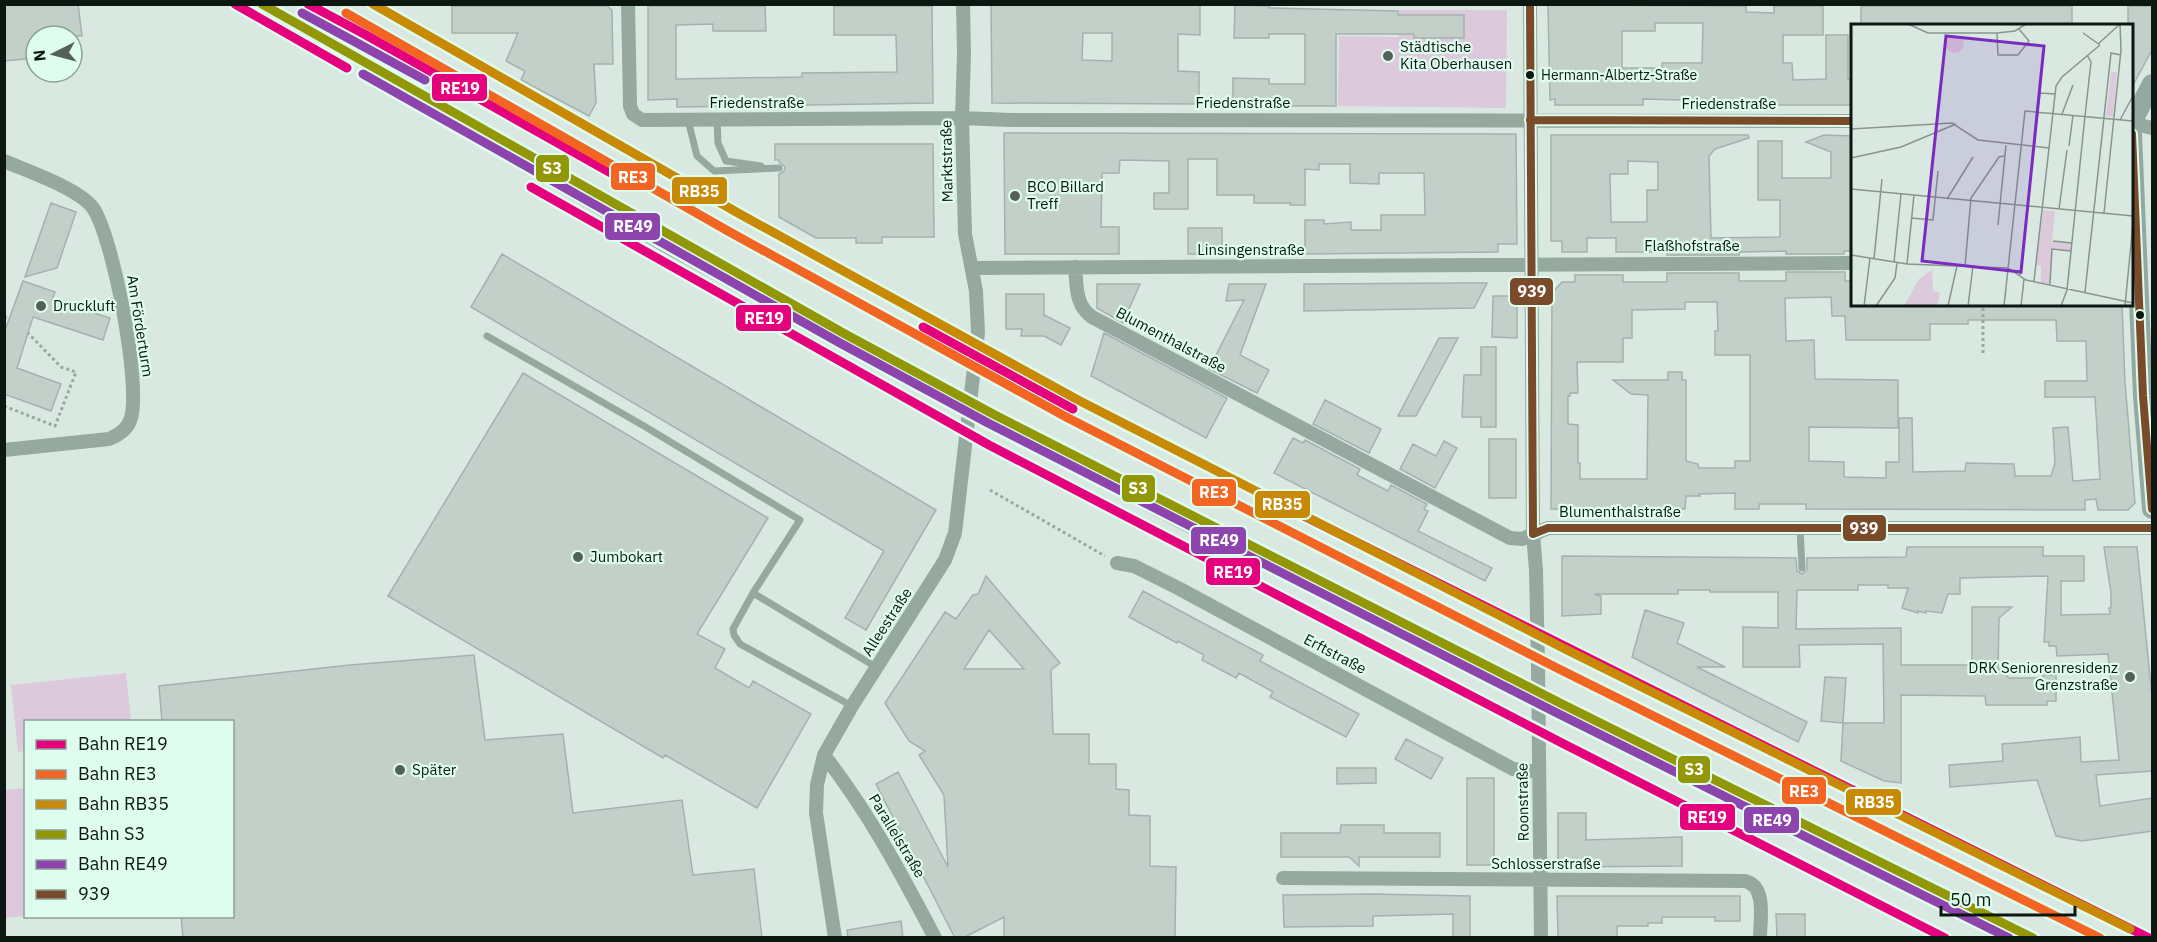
<svg xmlns="http://www.w3.org/2000/svg" width="2157" height="942" font-family="'IBM Plex Sans',sans-serif">
  <rect width="100%" height="100%" fill="#d9e9e1"/>
  <path fill="#dcc9dc" d="M1399,10H1507L1506,108L1338,106L1339,36L1399,37Z
    M126,673L131,721L26,722L25,751L18,752L11,685Z
    M25,788V916L5,918V790Z"/>
  <path fill="#c3d0ca" stroke="#a5b1ac" stroke-width="1.5" fill-rule="evenodd" d="M4,4H78L82,36H36V58L4,61Z
    M991,5H1200V35L1178,34V71L1199,72V104L992,103ZM1083,33H1112V61L1082,60Z
    M1235,5L1269,6V8L1398,11V15H1464V38H1414V34H1336V106H1233V78L1269,79V84H1305V34H1269V38H1234Z
    M1548,5L1746,6V12L1774,13V6H1823V35H1783V63H1792L1793,80L1826,79V35H1848V79H1852V105H1682V100L1643,99V105H1555V99L1550,100ZM1655,23H1703L1702,63H1662V68H1622V31H1655Z
    M452,6H607L612,10L613,64H594L596,103L589,116L521,80L525,71L506,61L518,33H452Z
    M648,6H765L766,31H713V24L676,25V79L802,77V73L897,72L896,35H834V6H932L933,103L677,107V99L648,100Z
    M1861,6H2072V26H1861Z
    M2128,6H2152V50L2132,87V26H2128Z
    M1004,133L1516,134L1517,244H1498V252L1305,254V220H1324V224L1351,222V230H1381V215H1425L1424,173H1379V184L1350,183V164H1319V170L1305,169V205H1290V203H1254V195H1217V159H1188V209H1154V193H1169V161L1120,160L1119,173H1102L1101,227H1119V254H1005Z
    M1551,135H1748L1749,138L1715,149L1709,156L1711,238L1780,237V200H1758V141H1782V178H1831V152L1806,142L1824,135L1852,136V251H1844V254H1786V251L1739,252V255H1667V252H1616V238H1587V252H1562V241H1551ZM1628,161L1658,162V190H1647V222H1611L1610,174H1628Z
    M775,144H933L934,237H882V243H856V238H816L779,217V174L784,171L785,167L779,162V160H775Z
    M51,203L76,212L57,268L25,277Z
    M1188,228H1222V254H1188Z
    M502,254L936,510L866,630L845,618L884,551L471,307Z
    M1786,272H1845V281H1852V304H2122L2125,382L2135,503L2128,510H2098L2096,499L2085,500V510L1806,509V504H1759V509H1735V493L1699,494L1700,496H1686L1685,509H1551L1552,293L1562,282H1575V275H1623V282H1667V273H1739V281H1786ZM1831,297L1832,316H1845L1846,340H1930V324H1968V320H2056L2057,341H2086L2087,381H2045V397H2095L2100,479L2073,481L2068,427L2053,428L2055,463L2051,476H2015L2014,464L1966,463L1965,471L1913,472L1912,418H1899V462H1886V478L1844,477V462L1809,461V427L1898,428V380L1815,379L1814,340L1786,341L1785,298ZM1685,302H1717L1718,331H1715V355H1750V461H1735V468H1699L1698,464L1686,461V380H1682V372H1668V380H1613L1631,394L1648,395L1647,479H1580V463H1578V425L1568,424V396H1570V393H1578L1577,362H1623V338H1632V310L1685,309Z
    M23,281L55,292L52,300L110,318L103,340L33,317L17,368L61,384L51,411L7,395L4,397V333Z
    M1459,283H1487L1474,308L1304,311V284Z
    M1097,284H1140L1123,323L1097,308Z
    M1229,284H1266L1240,355L1269,370L1257,393L1209,369L1244,300L1226,301Z
    M1006,294H1044V315L1070,328L1061,345L1044,336H1021L1022,329H1006Z
    M1493,296H1517V338L1492,337Z
    M1104,333L1227,398L1206,438L1091,376Z
    M1439,338H1458L1416,416H1398Z
    M1481,347H1496V427H1481V417H1462L1464,375H1481Z
    M523,373L768,518L697,634L725,649L715,668L749,688L753,681L811,714L757,808L665,755L663,758L388,596Z
    M1325,400L1381,429L1369,453L1313,424Z
    M1293,438L1303,443L1305,440L1360,469L1357,475L1388,491L1391,485L1427,504L1424,509L1428,511L1418,531L1492,568L1485,581L1274,473Z
    M1489,439H1516V498H1489Z
    M1444,441L1457,448L1435,488L1400,469L1413,444L1436,456Z
    M1907,547H2043V556H2084V581H2061V615L2110,614L2109,608H2111V593L2104,547H2137L2152,697V771L2096,775L2100,806L2152,798V831L2082,841L2056,836L2037,780L1950,787L1949,765L2003,761L2002,744L2080,737L2081,762L2119,760L2108,654L2057,656L2056,646H2049V642H2044L2048,576L1960,578V594H1948L1942,613L1926,611V613L1918,611V613L1902,608L1908,588H1888V585H1858V590H1797L1796,629L1901,628V665H1972V607H2012L1999,618L1998,668L2009,678H2042L2044,675H2056V701H2047V705H1986L1985,696L1901,695V783L1884,781L1841,761L1843,723H1884L1883,644L1799,645L1800,667H1743V627L1778,628V592H1710V590H1678V594H1594L1601,596V614L1562,616V556L1796,558L1797,571L1802,574L1807,570V558L1906,557Z
    M986,576L1060,663L1051,670L1053,734H1089V764H1116V789L1129,790V815L1150,816V866L1176,867L1175,938H1004V917L963,938H955L876,784L898,772L948,867L944,795L919,755L925,751L909,741L885,703L945,612L956,619L973,595L978,594ZM989,630L1024,669H964Z
    M1143,591L1263,655L1260,661L1359,714L1346,737L1270,697L1273,692L1239,673L1236,678L1202,660L1204,655L1178,641L1177,643L1129,617Z
    M1645,610L1684,623L1677,643L1725,667H1697L1807,722L1798,742L1632,657Z
    M474,655L485,740L563,734L573,813L682,800L693,875L754,869L762,938H183L181,916H232V722H162L159,686L350,665Z
    M1825,677L1846,678L1843,723L1821,721Z
    M1406,739L1443,758L1431,779L1395,759Z
    M1337,768H1376V783L1337,784Z
    M1467,778H1494V865H1467Z
    M1558,813H1586V840L1682,837V866L1558,867Z
    M1341,825H1384V833H1440V857H1359V866L1349,857H1281V833H1340Z
    M1373,894L1470,896V938H1453V914L1373,916V926L1284,927L1283,895Z
    M1557,896H1740V921H1715V917H1662V923H1648V926H1617V938H1558Z
    M1776,914H1805V938H1777Z
    M901,921L903,938H848L847,930Z"/>
  <g fill="none" stroke-linecap="round" stroke-linejoin="round">
    <path stroke="#99a9a2" stroke-width="3" stroke-dasharray="3 3" stroke-linecap="butt" d="M4,317L9,319
      M1983,353V304
      M4,406L55,426L76,372L61,367L28,333
      M990,490L1105,556"/>
    <path stroke="#95a9a0" stroke-width="7" d="M717,119L718,143L726,161L761,166
      M688,120L697,156L714,171L779,168
      M487,336L644,426L800,520L753,593L876,667
      M1800,529L1802,568
      M753,593L733,629L734,635L740,644L852,706"/>
    <path stroke="#95a9a0" stroke-width="14" d="M628,4L630,106L633,114L642,120L962,118L1011,120L1852,121
      M1530,4L1533,534L1536,570L1538,666L1541,938
      M2132,123L2152,128
      M4,161C27,171 80,189 93,208C113,237 141,384 131,418C128,429 119,435 109,439L4,450
      M1075,267C1077,287 1075,305 1092,317L1510,538L1522,539L1548,528H2152
      M972,268L1852,263
      M1117,563L1134,566L1178,588L1513,769L1539,772
      M824,755C869,813 901,873 935,938
      M1283,878L1745,881C1767,886 1760,920 1760,938
      M835,938L816,813L817,785L824,755L852,706L945,560L955,533L978,333L976,291L965,234L962,118L964,54L963,4"/>
    <path stroke="#93a8a0" stroke-width="20" d="M2132,122L2152,84
      M2132,134L2143,396L2152,509"/>
    <defs>
      <path id="rail" d="M410,103L671,253L990,426L1252,563"/>
    </defs>
    <use href="#rail" stroke="#9eaea6" stroke-width="7"/>
    <use href="#rail" stroke="#dffdef" stroke-width="4.5" stroke-dasharray="14" stroke-linecap="butt"/>
    <defs>
      <path id="bus-1" d="M1530,4L1533,534L1548,528H2152
        M1530,120L1852,121
        M2132,134L2143,396L2152,509"/>
    </defs>
    <use href="#bus-1" stroke="#dffdef" stroke-width="12"/>
    <use href="#bus-1" stroke="#7a4b2a" stroke-width="8"/>
    <defs>
      <path id="rail-1" d="M235,4L347,68
        M308,4L366,35L611,173
        M531,187L989,445L1562,743L1945,938
        M923,327L1073,409
        M1300,514L2149,938"/>
      <path id="rail-2" d="M346,13L728,231L1068,418L1557,668L2100,938"/>
      <path id="rail-3" d="M373,4L738,213L1078,400L1567,650L2130,929"/>
      <path id="rail-4" d="M262,4L845,334L993,414L1562,704L2033,938"/>
      <path id="rail-5" d="M302,13L425,80
        M363,74L840,343L988,423L1557,713L2009,938"/>
    </defs>
    <use href="#rail-1" stroke="#dffdef" stroke-width="14"/>
    <use href="#rail-2" stroke="#dffdef" stroke-width="14"/>
    <use href="#rail-3" stroke="#dffdef" stroke-width="14"/>
    <use href="#rail-4" stroke="#dffdef" stroke-width="14"/>
    <use href="#rail-5" stroke="#dffdef" stroke-width="14"/>
    <use href="#rail-1" stroke="#e5007d" stroke-width="9"/>
    <use href="#rail-2" stroke="#f26522" stroke-width="9"/>
    <use href="#rail-3" stroke="#c88904" stroke-width="9"/>
    <use href="#rail-4" stroke="#929708" stroke-width="9"/>
    <use href="#rail-5" stroke="#8e44ad" stroke-width="9"/>
  </g>
  <g fill="#54605a" stroke="#dffdef" stroke-width="2">
    <circle cx="1388" cy="56" r="6"/>
    <circle cx="1015" cy="196" r="6"/>
    <circle cx="41" cy="306" r="6"/>
    <circle cx="578" cy="557" r="6"/>
    <circle cx="2130" cy="677" r="6"/>
    <circle cx="400" cy="770" r="6"/>
  </g>
  <g fill="#0c1712" stroke="#dffdef" stroke-width="2">
    <circle cx="1530" cy="75" r="5"/>
    <circle cx="2140" cy="315" r="5"/>
  </g>
  <g text-anchor="middle" stroke-width="4.5" stroke-linejoin="round" paint-order="stroke">
    <g font-size="14" fill="#0c1712" stroke="#dffdef" text-anchor="start">
      <text x="1541" y="80">Hermann-Albertz-Straße</text>
    </g>
    <g font-size="15" fill="#0c1712" stroke="#dffdef" text-anchor="start">
      <text x="1400" y="52">Städtische<tspan x="1400" dy="17">Kita Oberhausen</tspan></text>
      <text x="1027" y="192">BCO Billard<tspan x="1027" dy="17">Treff</tspan></text>
      <text x="53" y="311">Druckluft</text>
      <text x="590" y="562">Jumbokart</text>
      <text x="2118" y="673" text-anchor="end">DRK Seniorenresidenz<tspan x="2118" dy="17">Grenzstraße</tspan></text>
      <text x="412" y="775">Später</text>
    </g>
    <g font-size="15" fill="#0c1712" stroke="#dffdef">
      <text x="757" y="108">Friedenstraße</text>
      <text x="1243" y="108">Friedenstraße</text>
      <text x="1729" y="109">Friedenstraße</text>
      <text transform="translate(947 161) rotate(-91)" y="5">Marktstraße</text>
      <text x="1692" y="251">Flaßhofstraße</text>
      <text x="1251" y="255">Linsingenstraße</text>
      <text transform="translate(140 326) rotate(81)" y="5">Am Förderturm</text>
      <text transform="translate(1171 340) rotate(28)" y="5">Blumenthalstraße</text>
      <text x="1620" y="517">Blumenthalstraße</text>
      <text transform="translate(887 622) rotate(-57)" y="5">Alleestraße</text>
      <text transform="translate(1335 654) rotate(28)" y="5">Erftstraße</text>
      <text transform="translate(1523 802) rotate(-91)" y="5">Roonstraße</text>
      <text transform="translate(897 836) rotate(59)" y="5">Parallelstraße</text>
      <text x="1546" y="869">Schlosserstraße</text>
    </g>
  </g>
  <g transform="translate(1851 24)">
    <rect width="282" height="282" fill="#d9e9e1"/>
    <path d="M95 20a9 9 0 1 1 18 0a9 9 0 1 1-18 0ZM260,48H266L262,93L255,92ZM192,186L204,187L201,217L220,219V227L201,225L199,260L190,259V242L185,241ZM81,246L82,267L89,269L86,282H74V278L72,282H53L68,255Z" fill="#dcc9dc"/>
    <path fill="none" stroke="#87958e" stroke-width="1.5" d="M57,0L77,9H146L164,7L175,0M146,9L147,31H167L178,17L168,5M232,9L249,21M247,20L269,0M211,90L222,61M269,96L282,72M0,105L101,99L127,116L198,124M218,122L222,91M0,134L50,123L105,100M0,165L282,192M96,175L122,133M208,185L216,126M253,189L270,26L269,0M60,194L82,196L87,147M147,201L155,121M202,217L221,219M0,231L56,240L157,244L175,256L282,279M23,235L31,155M43,238L50,170M56,240L63,171M114,242L120,174L148,133L153,132M169,251L189,69L204,70M183,257L205,62L211,53L249,21M199,260L201,225L220,227M234,268L260,29L270,31M13,282L19,234M25,282L44,254L46,239M97,282L106,242M117,282L122,242M153,282L174,87L282,97M170,282L173,255M210,282L216,266L234,92L240,38L236,31M274,282L282,199"/>
    <path fill="#7b2cbf" fill-opacity="0.15" stroke="#7b2cbf" stroke-width="3" d="M95,12L193,22L170,248L71,237Z"/>
    <rect width="282" height="282" fill="none" stroke="#0c1712" stroke-width="3"/>
  </g>
  <g stroke="#dffdef" stroke-width="2">
    <rect x="431" y="73" width="57" height="29" rx="6" fill="#e5007d"/>
    <rect x="535" y="154" width="35" height="29" rx="6" fill="#929708"/>
    <rect x="610" y="162" width="46" height="29" rx="6" fill="#f26522"/>
    <rect x="671" y="176" width="57" height="29" rx="6" fill="#c88904"/>
    <rect x="604" y="212" width="57" height="29" rx="6" fill="#8e44ad"/>
    <rect x="1509" y="277" width="45" height="29" rx="6" fill="#7a4b2a"/>
    <rect x="735" y="304" width="57" height="28" rx="6" fill="#e5007d"/>
    <rect x="1121" y="474" width="35" height="29" rx="6" fill="#929708"/>
    <rect x="1191" y="478" width="46" height="29" rx="6" fill="#f26522"/>
    <rect x="1254" y="490" width="57" height="29" rx="6" fill="#c88904"/>
    <rect x="1842" y="514" width="45" height="28" rx="6" fill="#7a4b2a"/>
    <rect x="1190" y="526" width="57" height="29" rx="6" fill="#8e44ad"/>
    <rect x="1205" y="557" width="56" height="29" rx="6" fill="#e5007d"/>
    <rect x="1677" y="755" width="34" height="29" rx="6" fill="#929708"/>
    <rect x="1781" y="776" width="46" height="29" rx="6" fill="#f26522"/>
    <rect x="1845" y="788" width="57" height="28" rx="6" fill="#c88904"/>
    <rect x="1679" y="803" width="57" height="28" rx="6" fill="#e5007d"/>
    <rect x="1743" y="806" width="57" height="28" rx="6" fill="#8e44ad"/>
  </g>
  <g font-size="16" text-anchor="middle" font-weight="bold" fill="#fff">
    <text x="460" y="94">RE19</text>
    <text x="552" y="174">S3</text>
    <text x="633" y="183">RE3</text>
    <text x="699" y="197">RB35</text>
    <text x="633" y="232">RE49</text>
    <text x="1532" y="297">939</text>
    <text x="764" y="324">RE19</text>
    <text x="1138" y="494">S3</text>
    <text x="1214" y="498">RE3</text>
    <text x="1282" y="510">RB35</text>
    <text x="1864" y="534">939</text>
    <text x="1219" y="546">RE49</text>
    <text x="1233" y="578">RE19</text>
    <text x="1694" y="775">S3</text>
    <text x="1804" y="797">RE3</text>
    <text x="1874" y="808">RB35</text>
    <text x="1707" y="823">RE19</text>
    <text x="1772" y="826">RE49</text>
  </g>
  <rect width="2157" height="942" fill="none" stroke="#0c1712" stroke-width="12"/>
  <rect x="24" y="720" width="210" height="198" fill="#dffdef" stroke="#8ba197" stroke-width="1.5"/>
  <rect x="36" y="740" width="30" height="9" fill="#e5007d" stroke="#8ba197" stroke-width="1.5"/>
  <text x="78" y="750" font-size="18" fill="#0c1712">Bahn RE19</text>
  <rect x="36" y="770" width="30" height="9" fill="#f26522" stroke="#8ba197" stroke-width="1.5"/>
  <text x="78" y="780" font-size="18" fill="#0c1712">Bahn RE3</text>
  <rect x="36" y="800" width="30" height="9" fill="#c88904" stroke="#8ba197" stroke-width="1.5"/>
  <text x="78" y="810" font-size="18" fill="#0c1712">Bahn RB35</text>
  <rect x="36" y="830" width="30" height="9" fill="#929708" stroke="#8ba197" stroke-width="1.5"/>
  <text x="78" y="840" font-size="18" fill="#0c1712">Bahn S3</text>
  <rect x="36" y="860" width="30" height="9" fill="#8e44ad" stroke="#8ba197" stroke-width="1.5"/>
  <text x="78" y="870" font-size="18" fill="#0c1712">Bahn RE49</text>
  <rect x="36" y="890" width="30" height="9" fill="#7a4b2a" stroke="#8ba197" stroke-width="1.5"/>
  <text x="78" y="900" font-size="18" fill="#0c1712">939</text>
  <g transform="translate(54 54) rotate(264)"><circle r="28" fill="#dffdef" stroke="#8ba197" stroke-width="1.5"/>
  <path d="M0-4.5L10 22L0 15L-10 22Z" fill="#54605a"/>
  <text y="-9" font-size="16" font-weight="bold" text-anchor="middle" fill="#0c1712">N</text>
  </g>
  <path d="M1941 906v9h134v-9" fill="none" stroke="#0c1712" stroke-width="3"/>
  <text x="1950" y="906" font-size="18" fill="#0c1712" stroke="#dffdef" stroke-width="4.5" paint-order="stroke">50 m</text>
</svg>
